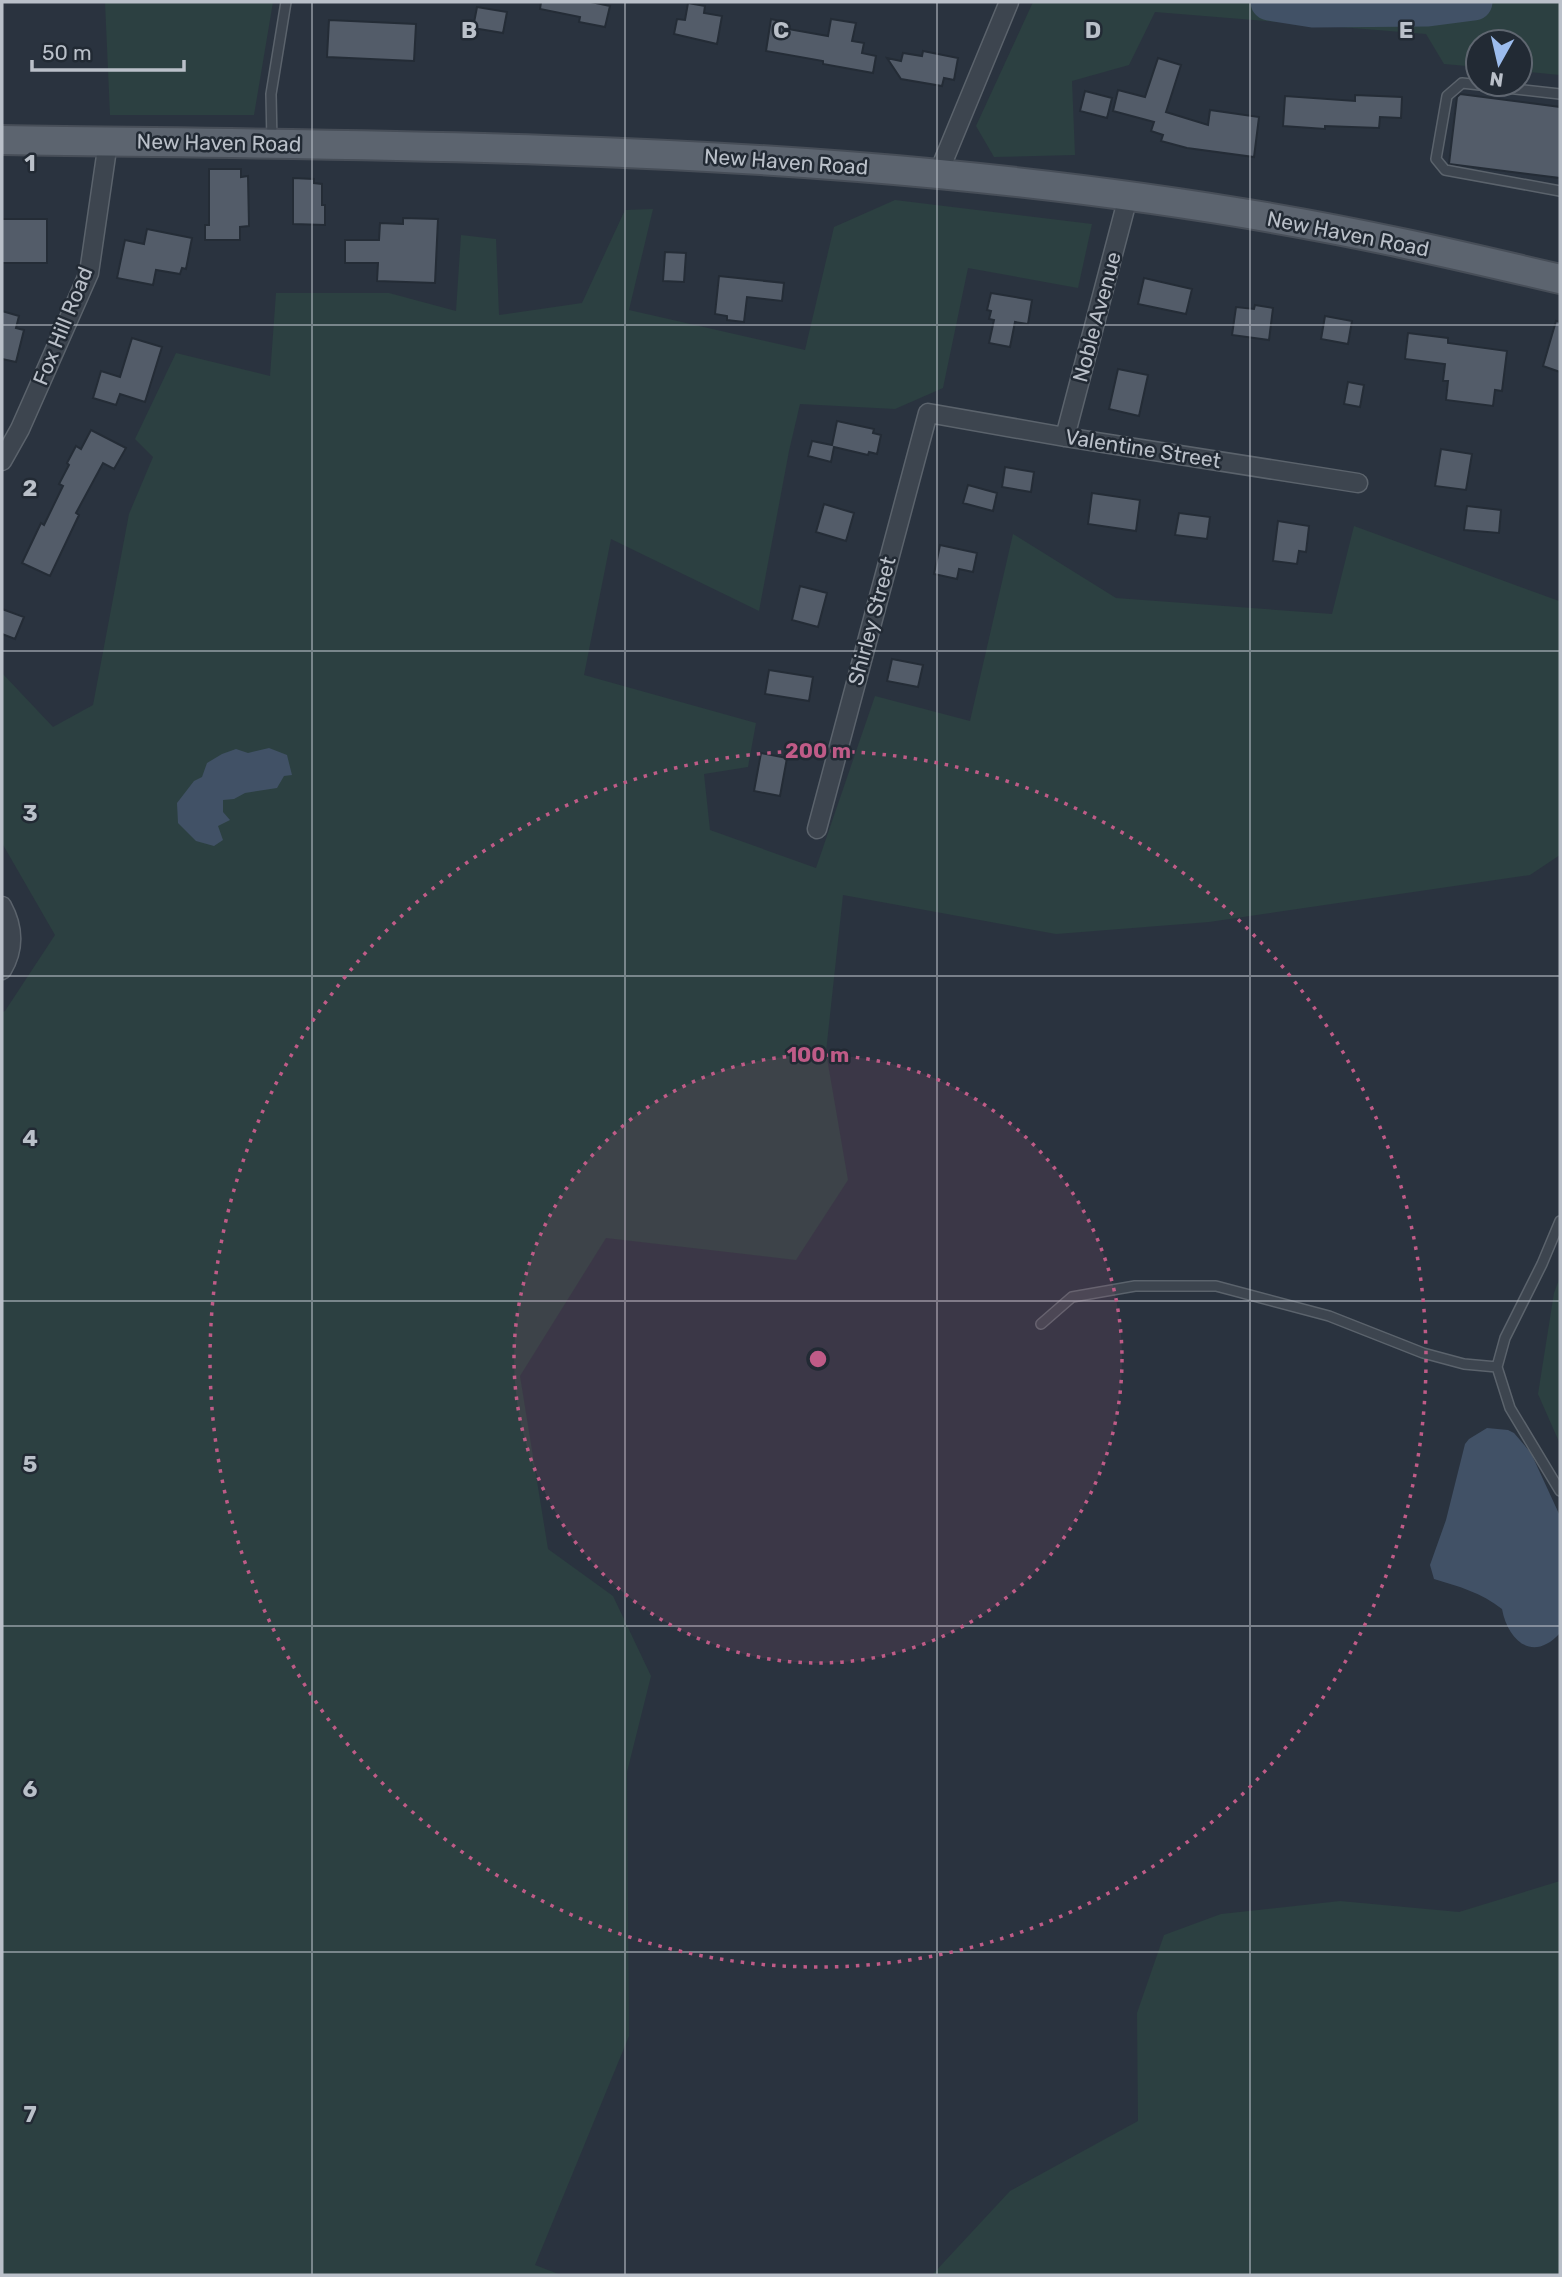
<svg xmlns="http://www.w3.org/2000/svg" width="1562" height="2277" font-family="Rubik,sans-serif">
  <rect width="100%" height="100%" fill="#2a333f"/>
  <path fill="#2c4041" d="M105,2H273L254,115H110Z
    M1033,2H1560V75L1520,71V42H1478V67L1444,64L1426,34L1155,12L1129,65L1072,81L1075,155L994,157L976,126Z
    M895,200L1092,224L1078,288L968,268L943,388L895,409L800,404L789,451L759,611L611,539L584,675L756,723L748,767L704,774L710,830L816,868L875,696L970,721L1013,534L1116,598L1332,614L1354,526L1559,601L1560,599V855L1530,875L1209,922L1056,934L843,895L826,1052L848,1180L796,1260L606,1238L520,1376L548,1549L613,1596L651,1676L627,1772L629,2036L535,2265L561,2275H2V1012L5,1011L55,935L2,843V673L53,727L93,705L129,514L153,457L135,439L176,353L270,376L276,293H389L456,311L461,235L496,239L499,315L582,303L625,210L653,209L629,310L805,350L834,227Z
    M1560,1277V1444L1538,1394L1554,1293Z
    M1560,1881V2275H932L1010,2191L1138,2121L1137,2013L1164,1935L1221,1914L1340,1901L1459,1912Z"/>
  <path fill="#415166" d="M269,748L287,755L292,775L284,776L277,788L245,793L234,799L223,800V812L230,820L218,826L223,840L214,846L196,841L178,823L177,803L194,781L202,777L207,763L222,754L236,749L248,753Z
    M1487,1428L1508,1430L1514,1433L1531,1453L1560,1516V1633C1533,1663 1508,1641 1502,1609C1482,1593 1458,1586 1434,1579L1430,1565L1446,1520L1465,1444L1469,1439Z"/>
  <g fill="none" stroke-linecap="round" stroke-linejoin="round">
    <path stroke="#415166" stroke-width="37" d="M1269,2L1313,9L1428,8L1474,2"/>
  </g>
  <path fill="#535c69" stroke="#242c36" stroke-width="2" d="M541,2H591L610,6L605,27L579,22L580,17L540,9Z
    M688,3L705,6L704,13L722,16L717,44L674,34L677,19L685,20Z
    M477,7L507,12L503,33L473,28Z
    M771,19L789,23L788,29L828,36L831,19L856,23L852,41L864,43L862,53L876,56L873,73L823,64V61L766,51Z
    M329,20L416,24L414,61L327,57Z
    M923,51L958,58L954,80L944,78L942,86L901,79L887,58L901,61L903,53L922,56Z
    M1158,58L1181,65L1166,112L1208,125L1210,110L1259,117L1254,157L1187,148L1161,141L1163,135L1151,131L1154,122L1113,111L1118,90L1145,97Z
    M1085,91L1112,98L1107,118L1080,111Z
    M1460,94L1560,107V178L1449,164L1457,97Z
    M1355,95L1402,97L1401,118L1380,117L1379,128L1325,126V129L1283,126L1285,96L1355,101Z
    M209,169H241V177L248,176L249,226L240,227V240H205V225H209Z
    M293,178L314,179V183L322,184V205H325V225L293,224Z
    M403,218L438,219L435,283L377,281L378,263H345V240H379L380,223L403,224Z
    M2,219H47V263H2Z
    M147,229L192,238L186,269L182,268L180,274L156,270L153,285L117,278L125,240L144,244Z
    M665,252L686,253L684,282L663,281Z
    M719,276L784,283L782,301L747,297L744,322L727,320V316L715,314Z
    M1144,278L1192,289L1186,314L1138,304Z
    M991,293L1032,300L1028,324L1015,322L1010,347L989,343L994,320L989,319L991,311L987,310Z
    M1255,305L1273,308L1269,340L1232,335L1236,307L1254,309Z
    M2,311L19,316L16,328L24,330L16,362L2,359Z
    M1325,316L1352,321L1348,344L1321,339Z
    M1556,321L1560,322V372L1543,366Z
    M1408,333L1448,338V343L1507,351L1502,391L1495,390L1493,406L1446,400L1448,381H1443L1445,364L1405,359Z
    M132,338L162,347L145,402L120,394L116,405L93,398L101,371L120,377Z
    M1118,369L1148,375L1139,416L1109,409Z
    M1348,382L1364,385L1360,407L1344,404Z
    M837,421L874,429L873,433L881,435L877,454L869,452L868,455L834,447L831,462L808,456L812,441L832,445Z
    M91,430L126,448L114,469L103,463L76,513L79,515L50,576L22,563L41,523L44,525L63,486L59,484L69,465L67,463L76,446L81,449Z
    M1441,449L1472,454L1466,490L1435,486Z
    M1005,467L1034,472L1031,492L1002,487Z
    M968,485L997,493L993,511L963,503Z
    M1092,493L1140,500L1136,531L1088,524Z
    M824,504L854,513L846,541L816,532Z
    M1467,506L1501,510L1499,533L1464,530Z
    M1179,513L1210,517L1207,539L1175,535Z
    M1278,521L1309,526L1306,552L1299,551L1297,564L1273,561Z
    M940,545L977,553L973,572L959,569L957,579L934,574Z
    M800,586L827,593L818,627L792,620Z
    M2,609L24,617L15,639L2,634Z
    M892,659L923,665L918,687L887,681Z
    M769,670L813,677L809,701L765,694Z
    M761,753L787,758L780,796L754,791Z"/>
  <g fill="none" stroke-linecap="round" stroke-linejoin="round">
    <defs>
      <path id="lane" d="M1560,94L1462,83L1447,96L1436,159L1445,170L1560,191
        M272,142L271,94L286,2
        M1560,1221L1542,1264L1505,1338L1497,1367L1510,1408L1560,1491
        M1041,1324L1072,1297L1135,1286H1216L1329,1316L1423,1353L1464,1364L1497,1367"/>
      <path id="street" d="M938,174L1009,2
        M1065,437L1128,197
        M2,461L20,429L89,273L108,142
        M817,829L928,413L1065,437L1358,483
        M2,906C14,928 15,948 2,970"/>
      <path id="primary" d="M2,140C314,145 627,144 939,174C1095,189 1253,211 1406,244C1458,255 1509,267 1560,279"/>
    </defs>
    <use href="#lane" stroke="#5b636c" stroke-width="12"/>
    <use href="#street" stroke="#5b636c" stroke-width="21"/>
    <use href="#primary" stroke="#474e58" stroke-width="32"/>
    <use href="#lane" stroke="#3d454f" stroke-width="9"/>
    <use href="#street" stroke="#3d454f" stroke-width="18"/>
    <use href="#primary" stroke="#5c646f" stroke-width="28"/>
  </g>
  <path fill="none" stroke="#bac0c9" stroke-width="2" stroke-opacity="0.55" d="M312,2V2275M625,2V2275M937,2V2275M1250,2V2275M2,325H1560M2,651H1560M2,976H1560M2,1301H1560M2,1626H1560M2,1952H1560"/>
  <circle cx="818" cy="1359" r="304" fill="#bf5b87" fill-opacity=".12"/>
  <g fill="none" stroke="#bf5b87" stroke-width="3.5" stroke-dasharray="3.5 7">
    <circle cx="818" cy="1359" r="304"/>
    <circle cx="818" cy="1359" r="608"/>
  </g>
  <g text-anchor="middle" stroke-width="5" stroke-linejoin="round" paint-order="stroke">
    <g font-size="21" fill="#bac0c9" stroke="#222a34">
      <text transform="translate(219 143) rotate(1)" y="7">New Haven Road</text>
      <text transform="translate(786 162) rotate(4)" y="7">New Haven Road</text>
      <text transform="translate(1348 234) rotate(11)" y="7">New Haven Road</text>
      <text transform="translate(1097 317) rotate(-75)" y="7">Noble Avenue</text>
      <text transform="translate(63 326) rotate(-68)" y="7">Fox Hill Road</text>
      <text transform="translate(1143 449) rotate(9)" y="7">Valentine Street</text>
      <text transform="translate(872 621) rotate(-75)" y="7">Shirley Street</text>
    </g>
  </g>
  <g font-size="23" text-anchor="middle" font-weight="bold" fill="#bac0c9" stroke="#222a34" stroke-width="5" stroke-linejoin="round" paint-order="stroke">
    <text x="469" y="38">B</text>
    <text x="781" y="38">C</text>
    <text x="1093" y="38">D</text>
    <text x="1406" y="38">E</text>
    <text x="30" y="171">1</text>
    <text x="30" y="496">2</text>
    <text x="30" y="821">3</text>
    <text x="30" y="1146">4</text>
    <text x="30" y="1472">5</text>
    <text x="30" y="1797">6</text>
    <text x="30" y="2122">7</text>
  </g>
  <circle cx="818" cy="1359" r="10" fill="#bf5b87" stroke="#222a34" stroke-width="3.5"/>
  <g font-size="21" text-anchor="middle" font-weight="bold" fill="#bf5b87" stroke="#222a34" stroke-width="5" stroke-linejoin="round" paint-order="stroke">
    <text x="818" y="758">200 m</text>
    <text x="818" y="1062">100 m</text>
  </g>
  <rect width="1562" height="2277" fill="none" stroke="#bac0c9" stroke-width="7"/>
  <g transform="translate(1499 63) rotate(188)"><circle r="33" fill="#222a34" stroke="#5f6670" stroke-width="2"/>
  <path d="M0-5L12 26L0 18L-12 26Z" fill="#9cbced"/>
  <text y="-10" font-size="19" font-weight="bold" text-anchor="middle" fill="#bac0c9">N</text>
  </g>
  <path d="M32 60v10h152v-10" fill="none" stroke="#bac0c9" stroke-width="3.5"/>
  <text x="42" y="60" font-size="21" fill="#bac0c9" stroke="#222a34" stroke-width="5" paint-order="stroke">50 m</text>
</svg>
